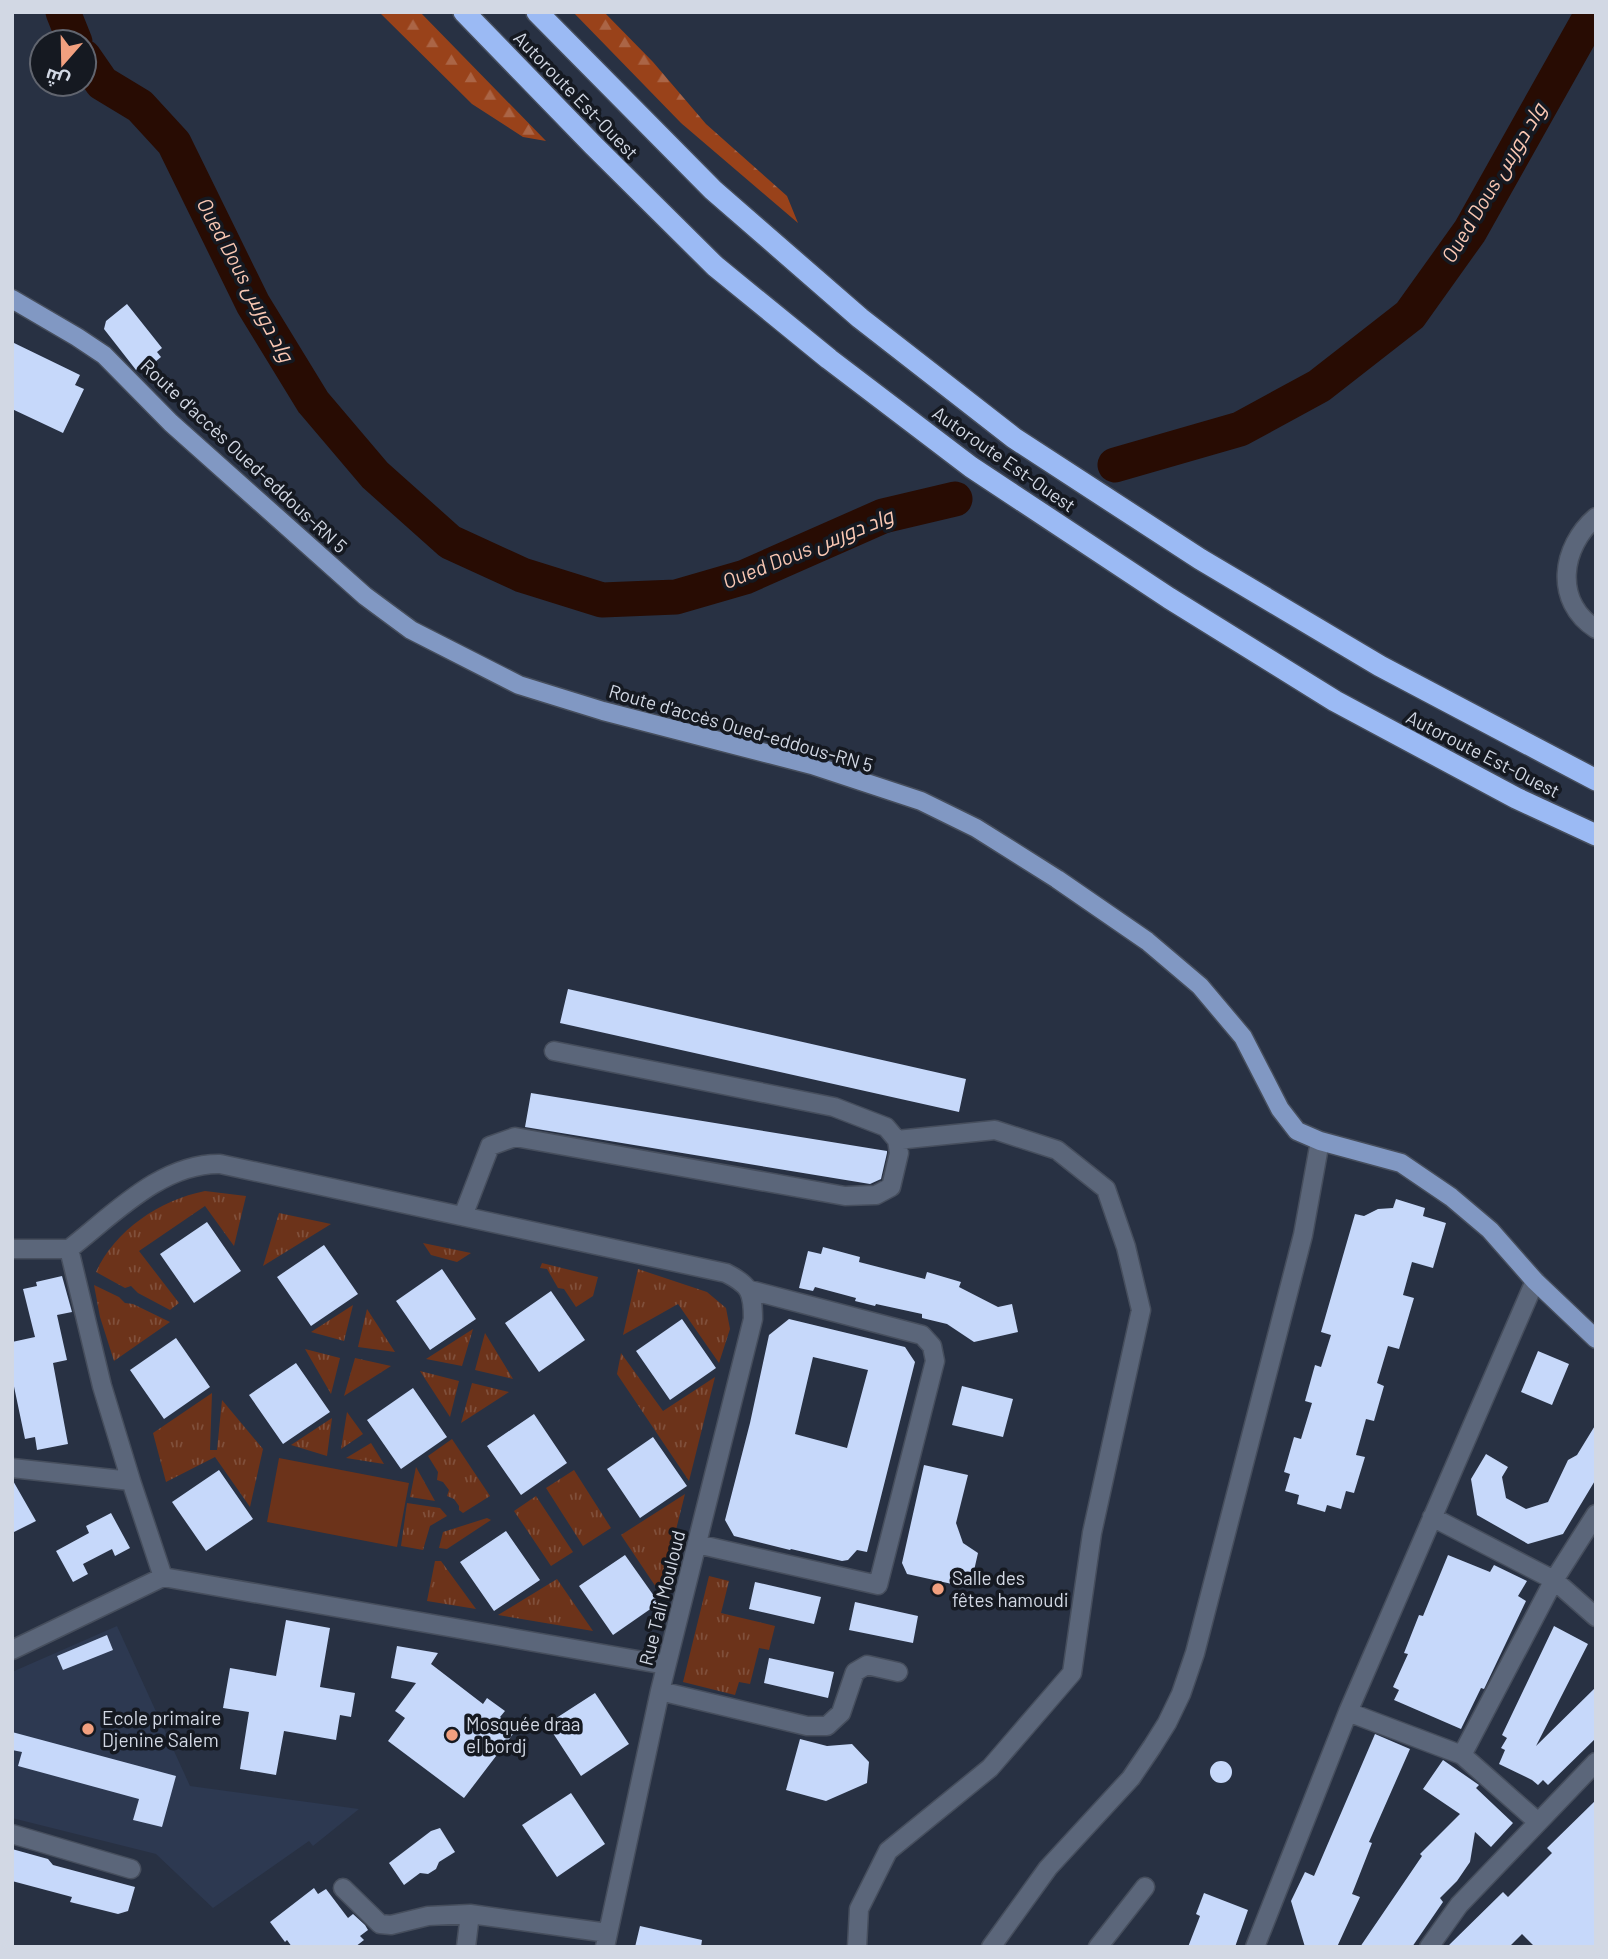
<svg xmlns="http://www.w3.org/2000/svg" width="1608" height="1959" font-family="Barlow,Cairo,sans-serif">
  <defs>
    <pattern id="grass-tufts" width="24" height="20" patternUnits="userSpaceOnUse" patternTransform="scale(1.75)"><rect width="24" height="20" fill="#6c331a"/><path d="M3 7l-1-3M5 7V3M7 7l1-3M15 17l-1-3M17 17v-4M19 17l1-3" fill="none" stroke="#80503b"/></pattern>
    <pattern id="forest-firs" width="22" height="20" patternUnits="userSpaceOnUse" patternTransform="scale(1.75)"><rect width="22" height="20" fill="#99421a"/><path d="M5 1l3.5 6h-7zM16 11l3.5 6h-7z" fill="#ab6546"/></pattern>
  </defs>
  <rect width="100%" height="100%" fill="#283143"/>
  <path fill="#2d3951" d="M117,1626L190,1786L359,1809L313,1846L309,1841L213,1908L156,1854L12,1818V1672Z"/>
  <path fill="url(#grass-tufts)" d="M205,1191L246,1196L234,1246L205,1206L139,1251L179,1303L170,1310L138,1293L131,1286L125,1288L96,1272C115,1230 160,1200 205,1191Z
    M279,1213L331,1224L263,1266Z
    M423,1243L471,1253L457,1262L431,1255Z
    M542,1263L598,1277L593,1296L576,1307L564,1289L558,1288L547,1269L540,1268Z
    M638,1269L707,1292L726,1308L730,1329L719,1363L678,1304L623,1335Z
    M94,1285L119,1297L125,1303L133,1304L170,1322L114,1361L100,1317Z
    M353,1305L344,1341L311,1332Z
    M367,1309L395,1352L358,1347Z
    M473,1329L462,1366L426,1359Z
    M485,1333L513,1379L475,1370Z
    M305,1349L340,1358L331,1394Z
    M621,1353L663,1411L715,1377L689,1481L617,1374Z
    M355,1358L391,1366L344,1396Z
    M420,1371L459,1381L450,1417Z
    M472,1383L509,1392L461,1423Z
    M212,1393L210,1450H217L222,1400L263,1449L250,1507L215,1457L166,1482L153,1433Z
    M347,1412L363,1434L341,1449Z
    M332,1418L327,1456L291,1445Z
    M452,1439L490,1496L463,1513L459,1510V1506L454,1499L447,1496L449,1490L443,1482L437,1480L438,1472L428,1456Z
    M371,1443L384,1464L346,1458Z
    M416,1467L435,1501L410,1497Z
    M574,1470L611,1528L583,1546L546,1488Z
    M685,1494L660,1593L621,1535Z
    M536,1496L573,1552L551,1566L514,1511Z
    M407,1503L440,1508L447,1516L430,1526L423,1550L401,1546Z
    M487,1518L491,1520L447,1549L439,1548L443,1532Z
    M435,1561H441L476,1609L427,1601Z
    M709,1576L729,1581L721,1613L775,1626L769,1650L759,1648L750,1684L739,1682L735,1695L683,1682Z
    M557,1579L593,1631L498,1615Z"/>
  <path fill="url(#forest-firs)" d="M379,12H420L546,141L523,137L472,104Z
    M573,12H604L653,62L706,124L787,196L798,223L681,123Z"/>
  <path fill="#6c331a" d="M279,1458L409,1483L397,1547L267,1522Z"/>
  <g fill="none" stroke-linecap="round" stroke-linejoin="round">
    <path stroke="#280c03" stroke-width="35" d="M63,12L75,42
      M84,57L102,83L140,106L174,143L253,304L313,402L375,475L450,542L522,575L602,600L676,597L745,577L883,516L955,499
      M1115,465L1240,429L1319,386L1410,315L1470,231L1593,12"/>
  </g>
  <path fill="#c6d8fa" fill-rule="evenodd" d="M127,304L162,348L157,352L161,357L149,367L145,362L136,370L104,329L106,321Z
    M12,342L80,375L75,385L84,389L63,433L12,409Z
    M568,989L966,1079L959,1112L560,1023Z
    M531,1093L887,1151V1153L881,1179L870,1184L525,1127Z
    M1396,1199L1425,1208L1423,1216L1446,1223L1433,1268L1412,1262L1403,1295L1414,1298L1399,1349L1388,1346L1377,1383L1384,1386L1374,1421L1366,1419L1356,1455L1365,1457L1354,1493L1346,1491L1341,1509L1327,1505L1325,1512L1297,1504L1299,1495L1285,1491L1290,1474L1284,1472L1294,1437L1301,1439L1312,1403L1305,1401L1315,1365L1321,1367L1331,1335L1321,1332L1355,1214L1364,1216L1378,1209L1393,1208Z
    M207,1222L241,1271L194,1303L160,1254Z
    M324,1245L358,1294L311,1326L277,1277Z
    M823,1247L860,1257L859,1262L925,1279L927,1272L961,1282L959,1287L998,1307L1012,1304L1018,1332L974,1342L947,1324L922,1318V1314L876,1304L875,1306L855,1301L856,1298L815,1287L813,1291L799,1288L808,1251L821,1254Z
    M442,1269L476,1319L430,1350L396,1301Z
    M62,1276L72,1312L57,1315L67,1360L53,1363L68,1444L37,1450L35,1437L25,1439L12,1377V1342L35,1337L23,1289L37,1286L36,1282Z
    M551,1291L585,1340L539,1372L505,1323Z
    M682,1319L716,1368L670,1400L636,1351Z
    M789,1319L905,1347L915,1362L867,1552L857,1550L848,1560L842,1561L791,1549L790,1550L734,1536L725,1520L750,1423L769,1335ZM813,1357L868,1370L847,1448L795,1434Z
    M176,1338L210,1387L164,1419L130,1370Z
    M1538,1351L1569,1364L1552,1405L1521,1392Z
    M296,1363L330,1412L283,1444L249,1395Z
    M962,1386L1013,1399L1003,1437L952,1425Z
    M413,1388L447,1437L401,1469L367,1420Z
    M534,1414L567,1463L521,1495L487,1446Z
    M1596,1424V1479L1563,1534L1528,1544L1477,1515L1471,1479L1486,1454L1508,1467L1502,1477L1506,1498L1526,1509L1548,1502L1568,1460L1577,1455Z
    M653,1437L687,1486L640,1518L607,1469Z
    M924,1465L968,1475L956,1523L963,1543L978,1553L970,1588L907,1574L902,1563Z
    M219,1470L253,1519L206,1551L172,1502Z
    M12,1479L36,1521L12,1533Z
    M111,1513L130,1548L115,1556L112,1549L83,1564L88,1574L73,1582L56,1551L89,1533L86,1526Z
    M506,1531L540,1580L494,1611L460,1562Z
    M625,1555L659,1603L613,1635L579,1586Z
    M1448,1555L1490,1572L1494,1565L1527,1581L1518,1596L1526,1601L1485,1687L1484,1689L1481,1688L1461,1729L1394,1700L1399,1690L1393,1687L1408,1654L1404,1653L1419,1615L1423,1616Z
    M755,1582L821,1597L814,1624L749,1609Z
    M855,1602L918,1616L913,1643L849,1630Z
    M286,1620L330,1628L320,1687L355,1693L351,1717L340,1715L336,1740L284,1731L276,1775L240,1769L249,1712L223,1708L230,1668L276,1676Z
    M1554,1626L1588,1644L1536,1746L1596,1687V1738L1548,1785L1543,1780L1538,1785L1532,1780L1499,1764L1505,1750L1501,1748L1507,1738L1502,1735Z
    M107,1635L113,1650L63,1670L57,1656Z
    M397,1646L438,1653L431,1664L483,1704L487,1698L505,1711L500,1717L516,1730L464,1798L388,1741L405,1718L395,1711L416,1683L391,1678Z
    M769,1658L834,1672L828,1698L764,1683Z
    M595,1693L629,1744L581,1776L547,1724Z
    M12,1732L176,1776L162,1827L133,1820L139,1799L18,1766L22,1752L12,1750Z
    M1375,1734L1410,1749L1369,1842L1372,1843L1352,1894L1360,1897L1337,1947H1305L1291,1901L1305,1872L1314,1876Z
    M800,1739L827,1746L852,1744L869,1762L867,1783L826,1801L786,1790Z
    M1443,1760L1479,1785L1476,1788L1513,1823L1491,1847L1475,1832L1470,1862L1457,1881L1440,1898L1443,1902L1412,1947H1360L1422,1856L1420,1854L1460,1814L1423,1789Z
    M1210 1772a11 11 0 1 1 22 0a11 11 0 1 1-22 0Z
    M571,1793L605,1844L557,1877L522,1825Z
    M1596,1800V1947H1535L1522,1934L1509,1947H1447L1503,1892L1508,1897L1552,1853L1547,1848Z
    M440,1828L455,1852L439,1862L436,1869L428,1874L420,1873L404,1885L389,1863L431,1831Z
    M12,1849L48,1859L53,1865L135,1887L128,1911L118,1914L70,1902L72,1897L12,1881Z
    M314,1888L318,1894L326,1889L348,1918L353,1914L365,1925L368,1930L360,1936L364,1940L355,1947H292L287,1940L285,1942L270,1922Z
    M1204,1893L1248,1910L1235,1947H1188L1200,1916L1196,1914Z
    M640,1926L702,1940L701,1947H635Z"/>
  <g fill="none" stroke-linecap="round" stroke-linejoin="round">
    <defs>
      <path id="minor" d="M1596,517C1561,547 1553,601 1596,629
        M463,1216L490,1146L515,1137L845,1196L876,1195L891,1187L899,1153L897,1140L886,1127L834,1107L554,1051
        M12,1249H69
        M12,1468L131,1481L163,1577L12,1650
        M131,1481L102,1386L69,1249C113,1215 161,1163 220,1164L726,1273C750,1285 753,1292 753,1319L660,1691L605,1947
        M1432,1517L1554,1580L1596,1617
        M697,1544L878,1585L935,1361L932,1346L922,1335L750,1290
        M163,1577L666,1665
        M660,1691L807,1726H827L841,1713L855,1672L867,1665L898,1672
        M1348,1712L1462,1755L1538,1822
        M1462,1755L1554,1580L1596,1514
        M12,1834L131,1869
        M343,1888L380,1924L391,1925L428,1916L470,1914L608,1933
        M466,1947L470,1914
        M857,1947L859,1909L888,1851L990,1768L1072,1673L1092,1533L1141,1310L1126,1247L1106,1189L1057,1150L995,1130L897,1140
        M991,1947L1048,1868L1131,1778L1152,1747L1167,1723L1181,1694L1195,1653L1303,1235L1320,1141
        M1098,1947L1145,1887
        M1255,1947L1348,1712L1535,1281
        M1429,1947L1459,1905L1596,1762"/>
      <path id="major" d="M12,299L77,337L104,355L171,423L365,596L411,630L519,685L603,711L812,765L921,801L976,828L1057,879L1147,941L1200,986L1243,1037L1280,1109L1297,1131L1320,1141L1401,1163L1451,1197L1490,1230L1535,1281L1596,1339"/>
      <path id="highway" d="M464,12L593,145L715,266L829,359L971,467L1169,598L1335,701L1516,798L1596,835
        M537,12L713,190L860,318L1014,438L1200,559L1380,666L1596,780"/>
    </defs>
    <use href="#minor" stroke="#464e5d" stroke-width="21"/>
    <use href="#major" stroke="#464e5d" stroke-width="21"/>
    <use href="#highway" stroke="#464e5d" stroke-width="24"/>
    <use href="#minor" stroke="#5b667a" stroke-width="18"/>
    <use href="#major" stroke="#8198c3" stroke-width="18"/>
    <use href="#highway" stroke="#9bbaf4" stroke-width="21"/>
  </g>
  <g fill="#f2a07f" stroke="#151921" stroke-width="2.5">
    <circle cx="938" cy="1589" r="7"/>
    <circle cx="88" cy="1729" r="7"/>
    <circle cx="452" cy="1735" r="7"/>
  </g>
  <g text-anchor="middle" stroke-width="7" stroke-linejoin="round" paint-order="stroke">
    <g font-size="19" fill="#d2d8e4" stroke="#151921">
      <text transform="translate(576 95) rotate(46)" y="7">Autoroute Est-Ouest</text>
      <text transform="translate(244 456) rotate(43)" y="7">Route d'accès Oued-eddous-RN 5</text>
      <text transform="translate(1004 459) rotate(35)" y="7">Autoroute Est-Ouest</text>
      <text transform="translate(741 728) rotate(16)" y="7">Route d'accès Oued-eddous-RN 5</text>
      <text transform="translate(1483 754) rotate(27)" y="7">Autoroute Est-Ouest</text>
      <text transform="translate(662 1598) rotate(-76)" y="7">Rue Tali Mouloud</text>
    </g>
    <g font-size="19" fill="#d2d8e4" stroke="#151921" text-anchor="start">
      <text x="952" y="1585">Salle des<tspan x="952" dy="22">fêtes hamoudi</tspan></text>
      <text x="102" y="1725">Ecole primaire<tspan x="102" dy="22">Djenine Salem</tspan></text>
      <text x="466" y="1731">Mosquée draa<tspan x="466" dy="22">el bordj</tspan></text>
    </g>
    <g font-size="21" font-style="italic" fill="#f9c7b3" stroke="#151921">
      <text transform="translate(1494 183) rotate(-59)" y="7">Oued Dous واد دورس</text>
      <text transform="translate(245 280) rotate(62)" y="7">Oued Dous واد دورس</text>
      <text transform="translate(808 549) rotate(-22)" y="7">Oued Dous واد دورس</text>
    </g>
  </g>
  <rect width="1608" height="1959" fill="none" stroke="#d2d8e4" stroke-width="28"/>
  <g transform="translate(63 63) rotate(200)"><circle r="33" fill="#151921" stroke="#61656f" stroke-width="2"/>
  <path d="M0-5L12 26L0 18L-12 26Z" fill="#f2a07f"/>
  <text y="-10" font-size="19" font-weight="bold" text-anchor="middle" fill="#d2d8e4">ش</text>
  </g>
</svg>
